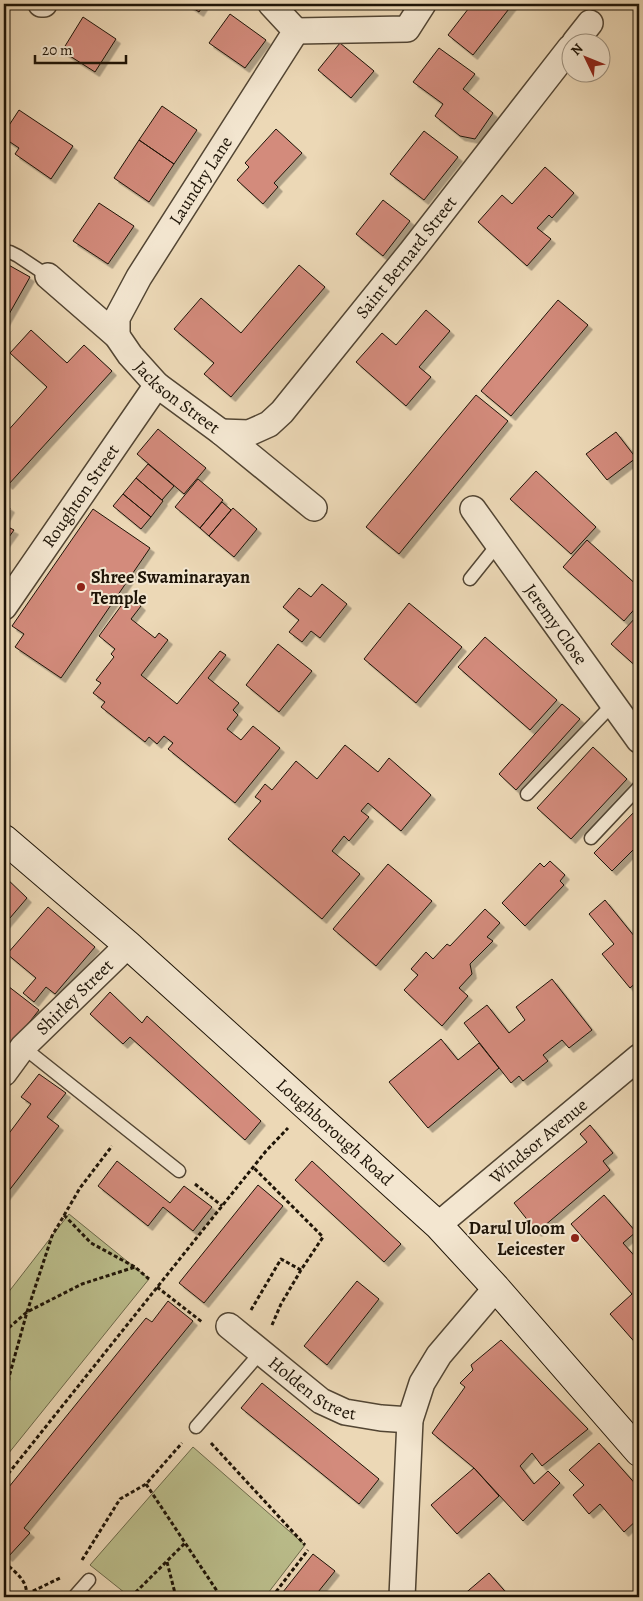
<svg xmlns="http://www.w3.org/2000/svg" width="643" height="1601" font-family="Alegreya,serif">
  <defs>
    <filter id="shadow"><feDropShadow dx="4.5" dy="4.5" stdDeviation="0" flood-color="#0004"/></filter>
  </defs>
  <rect width="100%" height="100%" fill="#ecd8b6"/>
  <filter id="stains"><feTurbulence type="fractalNoise" baseFrequency=".004" numOctaves="4"/><feColorMatrix values="0 0 0 0 .2 0 0 0 0 .09 0 0 0 0 .02 0 0 0 .5 -.17"/></filter>
  <radialGradient id="worn" r=".72"><stop offset=".6" stop-color="#630" stop-opacity="0"/><stop offset="1" stop-color="#630" stop-opacity=".3"/></radialGradient>
  <path fill="#bbbe8c" stroke="#6c694a" d="M69,1214L149,1279L4,1459V1298Z
    M193,1447L305,1545L265,1597H130L90,1565Z"/>
  <path fill="#d38b7b" stroke="#1e1407" filter="url(#shadow)" d="M187,4H204L199,12Z
    M472,4H510L512,5L473,55L448,35Z
    M230,14L266,40L245,68L209,43Z
    M83,17L116,39L95,72L62,51Z
    M340,43L374,71L351,98L318,70Z
    M439,48L475,74L463,89L493,113L475,139L460,136L435,116L443,104L413,82Z
    M162,106L197,130L174,164L139,140Z
    M19,110L73,146L51,179L15,154L19,148L4,138V133Z
    M276,129L302,153L274,183L278,187L263,204L237,180L249,167L245,163Z
    M424,131L458,157L424,200L390,174Z
    M139,140L174,164L149,202L114,178Z
    M545,167L574,193L552,218L549,215L537,228L551,239L527,266L478,222L502,195L512,204Z
    M383,200L410,221L383,256L356,234Z
    M99,203L134,226L108,264L73,241Z
    M5,263L30,277L4,323V266Z
    M299,265L325,287L231,397L204,374L214,363L174,329L201,298L241,333Z
    M558,300L588,325L511,416L481,391Z
    M426,310L450,331L419,367L431,377L406,406L356,362L382,333L396,345Z
    M31,330L67,363L84,345L112,371L8,485L4,480V435L47,387L10,353Z
    M476,395L508,421L399,554L366,527Z
    M158,429L206,468L184,494L137,454Z
    M616,432L636,458L607,480L586,454Z
    M148,464L174,486L162,500L136,478Z
    M536,471L596,527L571,554L510,499Z
    M136,478L163,501L151,517L123,494Z
    M198,479L223,500L200,528L175,507Z
    M123,494L151,517L141,529L113,506Z
    M222,502L231,510L209,536L200,528Z
    M4,504L10,508L4,519Z
    M233,508L257,529L234,557L209,536Z
    M93,509L150,548L61,678L15,647L24,634L12,626Z
    M4,525L14,530L4,544Z
    M587,540L639,587V604L624,621L563,567Z
    M322,584L347,604L320,638L311,631L302,642L289,632L299,620L283,607L299,588L311,597Z
    M129,595L141,606L131,619L155,638L159,633L168,640L141,675L177,704L220,651L226,655L208,678L239,703L233,710L238,715L227,729L241,740L253,726L280,748L235,803L168,749L173,743L164,736L157,744L149,737L145,742L101,707L105,702L93,693L101,683L96,680L114,657L111,654L115,649L99,636Z
    M409,603L462,647L416,703L364,659Z
    M637,616L639,618V669L611,644Z
    M485,637L557,700L530,730L458,667Z
    M278,644L312,671L279,712L246,685Z
    M562,704L580,719L516,790L499,774Z
    M345,745L378,772L389,758L431,795L401,831L368,803L361,811L369,817L349,841L344,836L332,851L360,874L322,919L228,839L261,801L255,797L265,784L272,790L296,761L317,779Z
    M593,747L627,779L571,839L537,808Z
    M639,807V844L612,871L594,853Z
    M550,861L565,875L560,881L564,885L525,926L502,903L540,863L544,867Z
    M388,864L432,901L376,966L333,929Z
    M4,876L27,898L4,925Z
    M605,900L639,942V980L630,988L602,954L614,944L589,914Z
    M48,907L95,947L55,994L46,987L34,1002L23,993L36,978L7,954Z
    M485,909L500,923L487,937L493,941L470,964L472,974L459,988L468,996L442,1026L404,990L418,975L411,969L426,952L433,959L447,944L450,946Z
    M552,979L592,1030L569,1048L562,1040L543,1055L548,1061L523,1081L519,1076L511,1083L464,1023L487,1005L509,1033L525,1020L516,1007Z
    M4,983L39,1010L4,1054Z
    M110,992L142,1023L147,1016L261,1121L245,1140L130,1037L123,1044L90,1014Z
    M441,1039L458,1060L479,1043L499,1068L428,1128L389,1082Z
    M39,1074L66,1093L47,1117L59,1126L4,1197V1140L31,1104L21,1097Z
    M590,1125L613,1153L603,1161L610,1170L537,1232L514,1203L587,1142L580,1134Z
    M117,1161L170,1203L184,1186L212,1207L193,1231L163,1207L148,1226L98,1186Z
    M312,1161L401,1244L384,1262L295,1180Z
    M258,1185L283,1206L204,1303L179,1283Z
    M604,1195L636,1232L623,1243L639,1261V1347L610,1314L632,1294L571,1224Z
    M357,1281L379,1299L327,1365L304,1346Z
    M168,1301L193,1321L24,1528L30,1533L8,1557L4,1554V1493L146,1318L152,1322Z
    M501,1340L588,1429L542,1466L532,1453L520,1466L534,1484L548,1471L560,1483L523,1521L474,1468L432,1433L465,1387L460,1383L473,1370L471,1365Z
    M262,1383L379,1479L359,1504L241,1408Z
    M599,1443L639,1488V1518L624,1532L600,1504L589,1514L573,1495L584,1485L569,1470Z
    M474,1468L499,1496L457,1534L431,1505Z
    M313,1554L335,1571L314,1597H279Z
    M489,1573L510,1597H463L462,1596Z"/>
  <g fill="none" stroke-linecap="round" stroke-linejoin="round">
    <defs>
      <path id="lane" d="M4,255L10,252L18,256L48,276
        M470,579L498,544
        M527,794L613,704
        M591,838L639,787
        M23,1047L179,1171
        M196,1427L261,1352
        M74,1597L89,1580"/>
      <g id="street">
        <path d="M41,4H44"/>
        <path d="M296,31L407,29L423,4"/>
        <path d="M575,42L590,23"/>
        <path id="s1" d="M48,276L117,336L130,355L157,385L221,432L314,508"/>
        <path id="s2" d="M117,336V318L139,277L296,31L271,4"/>
        <path id="s3" d="M221,432L249,433L269,424L282,412L411,252L570,48"/>
        <path id="s4" d="M473,509L639,740"/>
        <path id="s5" d="M4,607L157,385"/>
        <path id="s6" d="M4,1073L23,1047L128,945"/>
        <path id="s7" d="M438,1225L639,1057"/>
        <path id="s8" d="M229,1326L321,1401L345,1412L381,1418L410,1420"/>
        <path d="M402,1597L410,1420L422,1383L439,1355L496,1288"/>
      </g>
      <g id="secondary">
        <path id="s9" d="M4,839L128,945L438,1225L496,1288L639,1452"/>
      </g>
    </defs>
    <use href="#lane" stroke="#524533" stroke-width="15"/>
    <use href="#street" stroke="#524533" stroke-width="28"/>
    <use href="#secondary" stroke="#1e1407" stroke-width="30"/>
    <path stroke="#1e1407" stroke-width="3" stroke-dasharray="4 2.5" stroke-linecap="butt" d="M195,1184L222,1206
      M64,1215L91,1243L135,1267
      M157,1287L202,1322
      M251,1310L281,1259L301,1270L323,1237L253,1167
      M272,1325L281,1304L301,1270
      M4,1332L27,1312L82,1284L135,1267L149,1279
      M4,1420L9,1377L27,1312L52,1236L80,1188L112,1146
      M211,1443L305,1545
      M4,1479L266,1151L288,1128
      M146,1484L221,1597
      M82,1560L120,1499L146,1484L182,1443
      M4,1562C15,1572 29,1581 26,1597
      M167,1562L176,1597
      M107,1592L115,1597
      M27,1594L60,1578
      M131,1597L185,1543
      M272,1597L308,1550
      M638,1597L639,1596"/>
    <use href="#lane" stroke="#f3e6d0" stroke-width="12"/>
    <use href="#street" stroke="#f3e6d0" stroke-width="25"/>
    <use href="#secondary" stroke="#f3e6d0" stroke-width="28"/>
  </g>
  <g fill="#8f2418" stroke="#f3e6d0" stroke-width="2">
    <circle cx="81" cy="587" r="5"/>
    <circle cx="575" cy="1238" r="5"/>
  </g>
  <g text-anchor="middle" stroke-width="4" stroke-linejoin="round" paint-order="stroke">
    <g font-size="18" fill="#1e1407" stroke="#f3e6d0">
      <text dy="6" stroke="none"><textPath href="#s2" startOffset="179">Laundry Lane</textPath></text>
      <text dy="6" stroke="none"><textPath href="#s3" startOffset="266">Saint Bernard Street</textPath></text>
      <text dy="6" stroke="none"><textPath href="#s1" startOffset="178">Jackson Street</textPath></text>
      <text dy="6" stroke="none"><textPath href="#s5" startOffset="135">Roughton Street</textPath></text>
      <text dy="6" stroke="none"><textPath href="#s4" startOffset="142">Jeremy Close</textPath></text>
      <text dy="6" stroke="none"><textPath href="#s6" startOffset="104">Shirley Street</textPath></text>
      <text dy="6" stroke="none"><textPath href="#s9" startOffset="442">Loughborough Road</textPath></text>
      <text dy="6" stroke="none"><textPath href="#s7" startOffset="131">Windsor Avenue</textPath></text>
      <text dy="6" stroke="none"><textPath href="#s8" startOffset="105">Holden Street</textPath></text>
    </g>
    <g font-size="18" font-weight="bold" fill="#1e1407" stroke="#f3e6d0" text-anchor="start">
      <text x="91" y="583">Shree Swaminarayan<tspan x="91" dy="21">Temple</tspan></text>
      <text x="565" y="1234" text-anchor="end">Darul Uloom<tspan x="565" dy="21">Leicester</tspan></text>
    </g>
  </g>
  <rect width="643" height="1601" fill="none" stroke="#ecd8b6" stroke-width="20"/>
  <rect x="5" y="5" width="633" height="1591" fill="none" stroke="#1e1407" stroke-width="2.5"/>
  <rect x="10" y="10" width="623" height="1581" fill="none" stroke="#1e1407"/>
  <g transform="translate(586 58) rotate(313)"><circle r="24" fill="#f3e6d0" stroke="#9e9280"/>
  <path d="M0-4L9 19L0 12L-9 19Z" fill="#8f2418"/>
  <text y="-8" font-size="14" font-weight="bold" text-anchor="middle" fill="#1e1407">N</text>
  </g>
  <path d="M35 55v8h91v-8" fill="none" stroke="#1e1407" stroke-width="2.5"/>
  <text x="42" y="55" font-size="15" fill="#1e1407" stroke="#f3e6d0" stroke-width="4" paint-order="stroke">20 m</text>
  <rect width="100%" height="100%" filter="url(#stains)"/>
  <rect width="100%" height="100%" fill="url(#worn)"/>
</svg>
